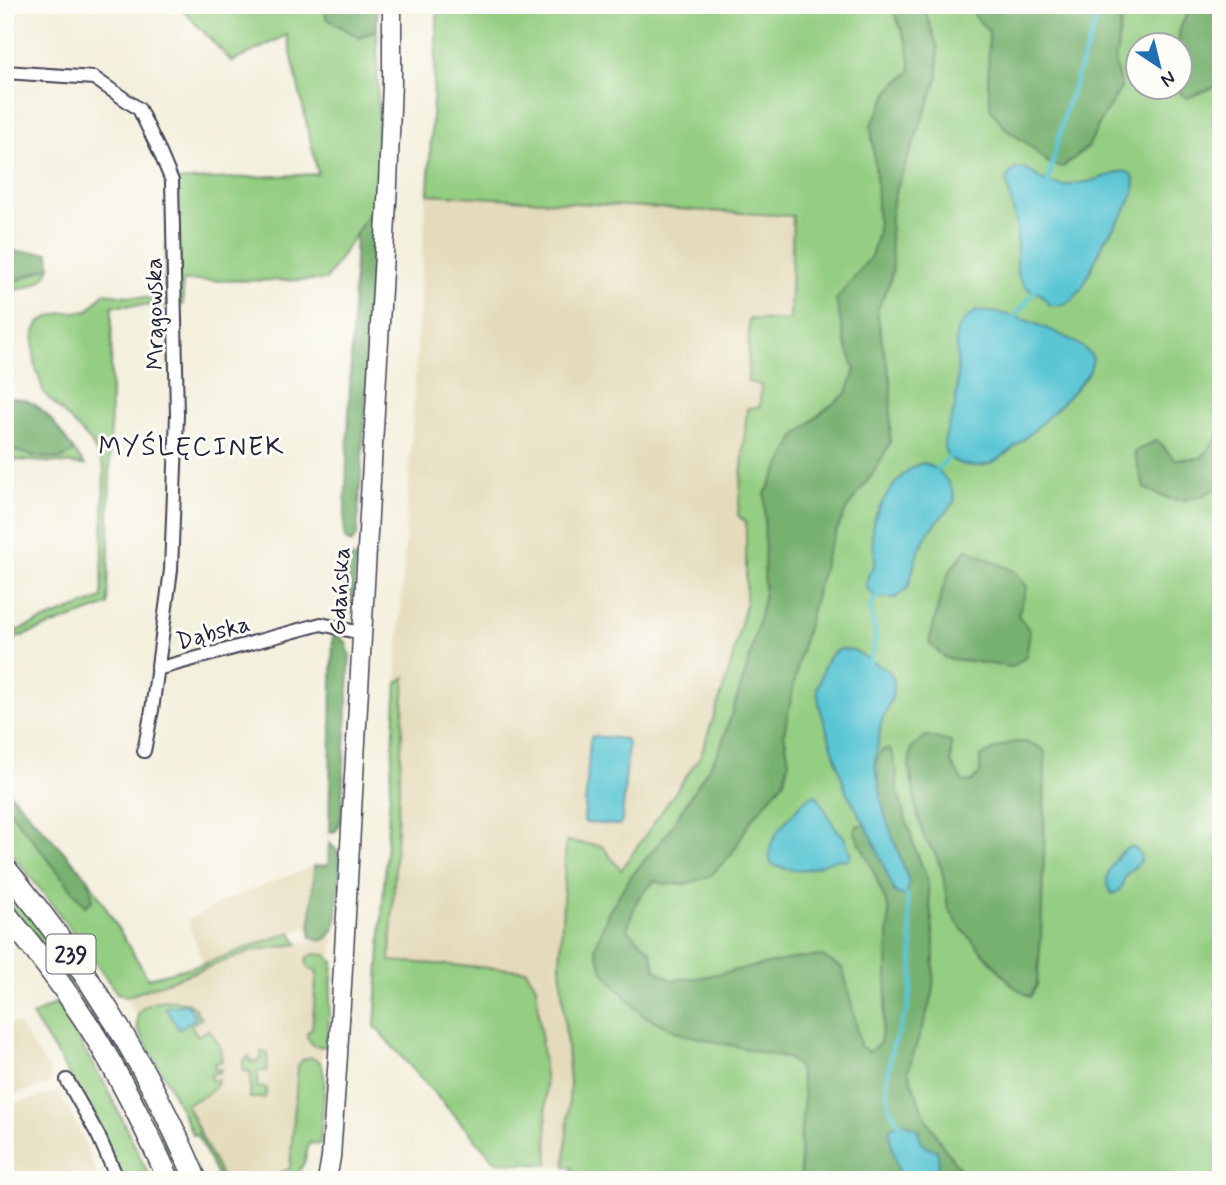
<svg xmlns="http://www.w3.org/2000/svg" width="1226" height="1185" font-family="Mynerve,sans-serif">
  <rect width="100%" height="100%" fill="#fdfcf7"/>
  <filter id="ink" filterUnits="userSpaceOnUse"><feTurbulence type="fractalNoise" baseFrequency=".0143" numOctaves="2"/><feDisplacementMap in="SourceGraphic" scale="14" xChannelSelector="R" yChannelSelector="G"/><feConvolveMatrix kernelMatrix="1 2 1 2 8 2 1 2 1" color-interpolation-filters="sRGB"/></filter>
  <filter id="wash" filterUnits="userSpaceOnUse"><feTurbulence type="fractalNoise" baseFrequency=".00686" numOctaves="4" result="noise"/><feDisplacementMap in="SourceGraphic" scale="28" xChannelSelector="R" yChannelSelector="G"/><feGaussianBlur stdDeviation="1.57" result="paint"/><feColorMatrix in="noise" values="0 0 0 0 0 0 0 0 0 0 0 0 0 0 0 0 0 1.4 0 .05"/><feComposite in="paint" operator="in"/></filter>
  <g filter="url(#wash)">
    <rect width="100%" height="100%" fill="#f4f0de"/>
    <path fill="#e4dbba" d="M438,5H888L746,523V604L730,668L701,755L632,855L597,901L573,1167L496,1162L375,1027Z
      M314,866L310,926L203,964L188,920L226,900Z
      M334,937L321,1066L290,1168L265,1180H223L186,1104L174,1086L126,998L252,951Z
      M5,1022L18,1024L51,1073L50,1084L5,1097Z
      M59,1091L82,1136L99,1180H5V1106Z"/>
    <path fill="#94ce82" stroke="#5b785e" stroke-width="2" fill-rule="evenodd" d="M178,5H326V18L360,38L377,29L379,198L326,280L183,281V305L112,306L108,605L5,642V635L102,598L104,467L91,442L44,393L35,365L33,343L34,334L39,323L49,317L62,313L88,311L104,293L163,300L166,244H173L172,181L318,174L287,35L232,62Z
      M438,5H1221V1180H690L571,1175L573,1168L565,1167L570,1083L560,965L566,841L602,846L621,870L701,755L730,668L746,604V523L738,515L747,408L760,407L761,385L748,382L749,319L790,321L793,216L428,194ZM1138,46H1180V88H1138Z
      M50,267C44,287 23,288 5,293V285Z
      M5,448L38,457L61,459L74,451L85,465L5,459Z
      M405,677L390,961L526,970L536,986L545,1077L548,1165L496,1162L375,1027L397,683Z
      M5,805L85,905L92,900L88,878L148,978L203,964L291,932L298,944L252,951L126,997L117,993L49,900L5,846Z
      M5,880L21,899L124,1049L188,1180H181L141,1096L101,1027L37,938L5,900Z
      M314,954L326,955L333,962L327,1044L325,1047L313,1045L307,1037V1033L312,1029L317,971L309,969L306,961L308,957Z
      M165,1000L186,1002L197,1010L196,1012L202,1018L191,1025L198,1036L209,1029L220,1046L222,1061L214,1064L215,1070L221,1069V1072L210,1075L212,1081L219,1079C214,1094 200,1098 186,1104L223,1180L217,1176L197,1134L193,1135L165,1077L138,1030C133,1009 146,1004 165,1000Z
      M56,1003L105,1084L151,1180H124C98,1123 67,1068 32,1016Z
      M261,1052H265L268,1053L267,1071H258L257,1087L267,1088L266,1095L264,1098H250L251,1072L243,1071V1062L249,1056L251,1063L262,1059Z
      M309,1057L319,1061L322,1066L325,1080L320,1144L309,1143L304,1163L293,1180H265L290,1168L298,1066L302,1060Z"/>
    <path fill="#77b170" stroke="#4c6a56" stroke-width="2" d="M326,5H377V29L360,38L326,18Z
      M891,5H923L938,48V78L895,193L891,216L890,236L893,269L889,284L877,310L882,342L891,382L890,443L872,475L846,510L828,550L801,651L784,733L789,761L784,781L752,819L731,855L710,876L687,884H665L654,881L637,900L627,929L651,951L656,970L671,980L697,978L797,958L822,956L843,969L856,1023L860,1046L869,1052L880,1043L886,1001L889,910L870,863L854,831L858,825H865L871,835L909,881L885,816L875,763L882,750L889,749L893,756L897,773V790L907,823L916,851L927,878L934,939L933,994L908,1071L923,1112L942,1145L961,1170L962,1180H801L800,1141L804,1097L799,1068L789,1059L679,1033L641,1014L604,973L595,948L608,913L629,879L666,835L719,751L748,665L764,598L765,494L795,437L823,411L847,393L855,370L845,342L836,300L871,256L878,233L876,174L871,126L891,88L911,71L908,45Z
      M972,5H1127L1121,23L1115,64L1121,88L1101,120L1088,147L1063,167L1051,165L1030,146L1007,130L991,110L988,82L989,32L975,16Z
      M1193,5H1221V84L1187,98L1174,88H1180V46L1178,45L1180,27Z
      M379,198L357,536L351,543L347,541L344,536L356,233Z
      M5,251L49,253L50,267L5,285Z
      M5,397C12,398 21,398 28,401C47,409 63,435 74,451L61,459L38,457L5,448Z
      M1221,434V483C1213,494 1189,501 1175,500C1165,499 1153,492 1144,488L1134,452L1157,440L1174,459L1201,458Z
      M967,549L1016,572L1027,587L1018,615L1030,631L1026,657L1012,667L945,658L929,643L941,594L950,570Z
      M351,557L356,559L352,604L349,611L340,606L344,560Z
      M333,632L346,642L350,655L341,819L336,831L329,832Z
      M926,736L951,742V762L962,781L971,782L980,774V757C1003,744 1021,734 1045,751L1044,849L1041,937L1037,985L1030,997L1013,986L960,927L948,907L942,870L935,853L924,838L917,812L909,766L911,748Z
      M5,788L88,878L93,900L85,906L5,805Z
      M329,843C332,846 335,848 337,851C343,860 339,883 338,894C337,903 338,914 336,922C333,936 322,947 310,936L314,866L328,865Z"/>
    <path fill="#5ac6d4" stroke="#3e7488" stroke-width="2" d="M1019,168L1026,169L1044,181L1063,186L1087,182L1124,171L1130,173L1135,180L1134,192L1124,213L1104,241L1083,286L1072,300L1062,305H1049L1041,294L1034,292L1025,287L1017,274V227L1006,179L1012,171Z
      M977,311C984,312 992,312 999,313C1020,316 1083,340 1093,358C1092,363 1091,369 1088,373C1075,393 1010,456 989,464C976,468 957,466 948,456C938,442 951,424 954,410C958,392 958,374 957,356C957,350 955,341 956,335C959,324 968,316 977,311Z
      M924,463C939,468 954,485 955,501L927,534L917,555L908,588L895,598C881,598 875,600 866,587C866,586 868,576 868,576C870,570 875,568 875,561C875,550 871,540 872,529C874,508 903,466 924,463Z
      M842,649L853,650L862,655L870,661L888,670L894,681L892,697L881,723L875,763L885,816L909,882L907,896L895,893L871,835L846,791L820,708L817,689L824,667L828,658L834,652Z
      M592,736L625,739L628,743L622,822L619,825L586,823L584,821L590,740Z
      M817,795L834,826L844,837L851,855L848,860C837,858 831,860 821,865C805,872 786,871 771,864C763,840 790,817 805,800L811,796Z
      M1129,847L1135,848C1150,862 1132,866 1126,876C1121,885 1123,890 1113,894C1098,882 1115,854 1129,847Z
      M187,1004L196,1018L179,1029L165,1007Z
      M904,1122L918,1130C921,1143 923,1149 937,1150L939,1162L937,1171L925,1179L911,1180L898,1171C895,1154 889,1145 890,1128Z"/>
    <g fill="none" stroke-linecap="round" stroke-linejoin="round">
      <path stroke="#5ac6d4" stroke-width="4.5" d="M1048,182L1066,108L1102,5
        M1015,317L1034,292
        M937,470L949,457
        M870,661L876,638L870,606L877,597
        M899,1124L889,1106L887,1083L892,1048L907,1011L913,978L912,943L907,896"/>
    </g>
  </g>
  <g filter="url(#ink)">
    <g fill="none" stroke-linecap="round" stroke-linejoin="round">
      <defs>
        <path id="street" d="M5,72L94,78L139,109L158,148L172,181L177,415L171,570L152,710L144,751
          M157,669L321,624L361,633
          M67,1080L98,1135L118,1180"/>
        <path id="secondary" d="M327,1180L331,1157L338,1055L388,184L392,82V5"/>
        <path id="primary" d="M5,868C84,963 148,1066 196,1180
          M5,913C36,950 66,990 92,1031C121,1078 146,1129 169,1180"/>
      </defs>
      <use href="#street" stroke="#424153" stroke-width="16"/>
      <use href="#secondary" stroke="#424153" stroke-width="21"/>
      <use href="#primary" stroke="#424153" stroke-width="24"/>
      <use href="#street" stroke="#fff" stroke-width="12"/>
      <use href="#secondary" stroke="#fff" stroke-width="18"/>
      <use href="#primary" stroke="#fff" stroke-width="21"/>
    </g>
  </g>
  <g text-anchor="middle" stroke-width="6" stroke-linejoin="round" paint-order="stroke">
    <rect fill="#fdfcf7" stroke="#646373" stroke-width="2" x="46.5" y="934.5" width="49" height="39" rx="5"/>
    <g font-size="23" font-weight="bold" fill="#22223b">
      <text x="71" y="962">239</text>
    </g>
    <g font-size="24" fill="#22223b" stroke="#fdfcf7">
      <text transform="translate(154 314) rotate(-91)" y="8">Mrągowska</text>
      <text transform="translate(339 591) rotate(-87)" y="8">Gdańska</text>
      <text transform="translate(213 632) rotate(-15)" y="8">Dąbska</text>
    </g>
    <g font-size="26" letter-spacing="2" fill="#22223b" stroke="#fdfcf7">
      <text x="192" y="455">MYŚLĘCINEK</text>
    </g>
  </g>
  <rect width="1226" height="1185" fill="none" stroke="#fdfcf7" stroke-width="28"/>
  <g transform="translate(1159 66) rotate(145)"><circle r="33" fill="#fdfcf7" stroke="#a5a5ac" stroke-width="2"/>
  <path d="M0-5L12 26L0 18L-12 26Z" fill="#1f6fb2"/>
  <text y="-10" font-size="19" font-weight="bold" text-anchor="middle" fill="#22223b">N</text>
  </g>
</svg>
